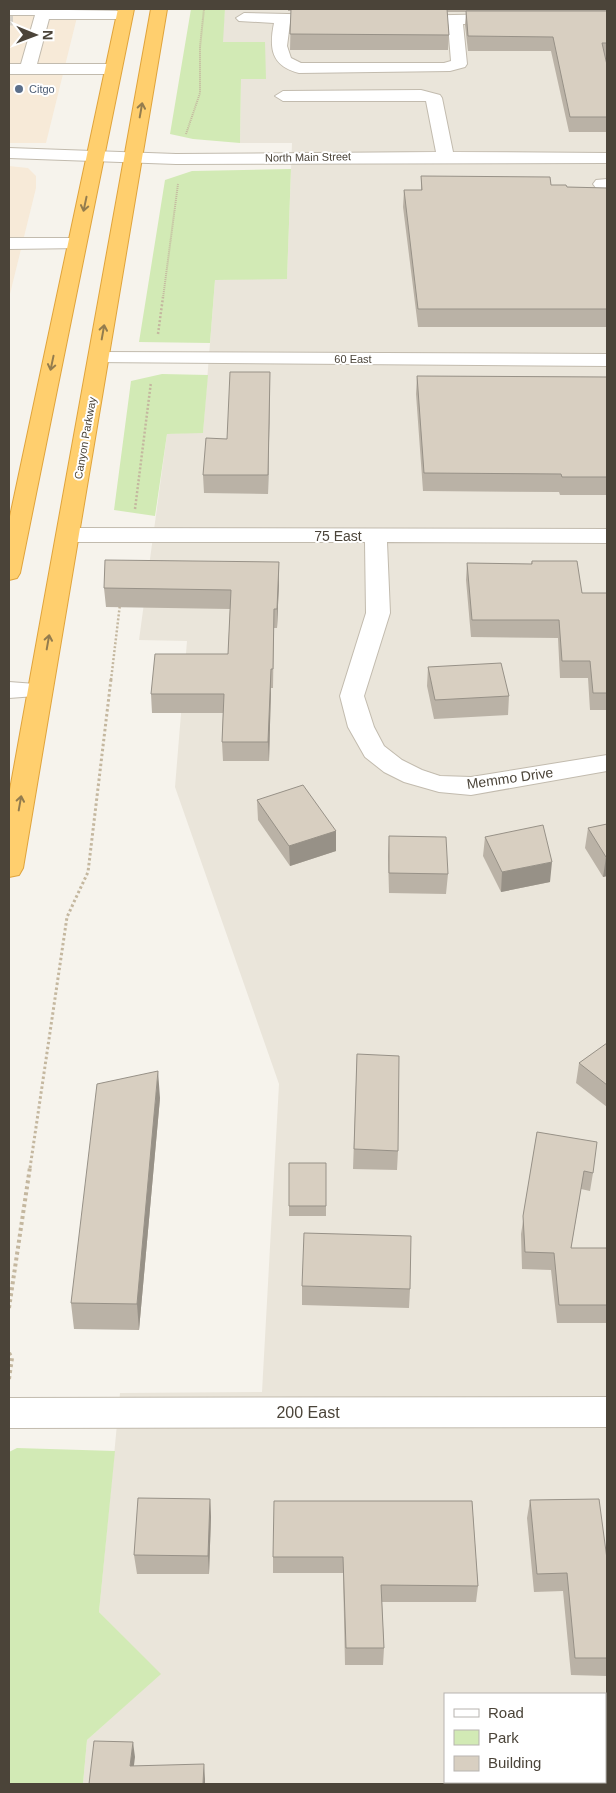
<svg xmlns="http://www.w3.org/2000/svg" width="616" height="1793" font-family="Helvetica,sans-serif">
  <rect width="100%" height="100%" fill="#f6f3ec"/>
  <path fill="#eae5da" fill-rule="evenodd" d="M225,9H607V1784H83L87,1740L160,1674L99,1612L120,1393L262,1392L279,1084L175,787L187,641L139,640L167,434L203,432L215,280L287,278L292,143H240L241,79L265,42H222ZM445,1694H605V1782H445Z"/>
  <path fill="#f7ead8" d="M9,9H79L46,143H9Z
    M9,166L28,168L36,176V188L9,298Z"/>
  <path fill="#d2eab5" d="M191,9H225L223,42H265L266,79H241L240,143L193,139L170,134Z
    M291,169L287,279L215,280L210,343L139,342L165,180L192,171Z
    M162,374L208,375L203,433L167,434L155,516L114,510L131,381Z
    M17,1448L115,1451L99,1612L161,1674L87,1740L83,1784H9V1452Z"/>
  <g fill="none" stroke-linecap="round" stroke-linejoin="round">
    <path stroke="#d4d0c8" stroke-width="17" stroke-dasharray="17 8" stroke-linecap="butt" d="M9,17H13"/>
    <defs>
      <path id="minor" d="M9,9L130,11L133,14L130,17L125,19H49L37,64H113L121,69L113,74H9V64H21L35,15H9Z
        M244,13L332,15L335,18L332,21L327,23H290L287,46L291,58L301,63H444L451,61L448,24H410L405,22L402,19L405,16L502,14L510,19L502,24H463L467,64L465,67L450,71L299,73C271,66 269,48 274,23L239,21L236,18Z
        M421,90L440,95L442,98L453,152L607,153V163L176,164L9,158V148L176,154L436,152L426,101H283L275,96L283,91Z
        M607,179V189L596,188L593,184L596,180Z
        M77,238L83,240L86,244L83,248L9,249V238Z
        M98,352L607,354V366L91,362L88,358L91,354Z
        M68,528L607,529V543L387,542L390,613L364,696L374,727L384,746L402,760L422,770L440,776L471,777L607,755V771L471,795L439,792L404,782L384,772L365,757L348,727L340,696L366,613L365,542H68L60,540L57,535L60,530Z
        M9,682L49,685L52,690L49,695L9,698Z
        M607,1397V1427L9,1428V1398Z"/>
      <path id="highway" d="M118,9H134L20,573L17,578L9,580V521Z
        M151,9H167L23,868L19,875L9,877V795Z"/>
    </defs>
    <use href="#minor" stroke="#c2bbae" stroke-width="2"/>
    <use href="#highway" stroke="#e0a43c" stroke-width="2"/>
    <path stroke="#c4b79f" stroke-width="2" stroke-dasharray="1 1" stroke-linecap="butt" d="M186,134L200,93V47L204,9
      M163,298L178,184"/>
    <path stroke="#c4b79f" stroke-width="2.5" stroke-dasharray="2 2" stroke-linecap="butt" d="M158,334L163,297
      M135,509L151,382
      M111,680L120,604"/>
    <path stroke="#c4b79f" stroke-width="3" stroke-dasharray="2.5 2.5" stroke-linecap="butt" d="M30,1168L67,917L88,872L111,679"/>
    <path stroke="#c4b79f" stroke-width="4" stroke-dasharray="3 3" stroke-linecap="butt" d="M9,1308L30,1167
      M9,1353L12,1358L9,1379"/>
    <use href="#minor" fill="#fff" fill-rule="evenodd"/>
    <use href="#highway" fill="#ffcf6e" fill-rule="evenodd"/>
  </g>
  <path fill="#bab2a6" d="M288,9H607V58H605L607,65V132H569L551,51H468L465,25L466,12H447L449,35L448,50H290L291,11H288Z
    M421,176L551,185L567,187L607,188V327H418L403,207L404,190H421Z
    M270,372L268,494L204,493L203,475L227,439Z
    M417,376L607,377V495H560L559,492L423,491L416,394Z
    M532,561L582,593H607V710H590L588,678H560L558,638L471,637L466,580L467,563L531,564Z
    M279,562V582L277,628H274L273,688H271L269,761H223L222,742L223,713H152L151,694L228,654L230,609L106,607L104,588Z
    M428,667L509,696L508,715L434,719L427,686Z
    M257,800L336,831V851L290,866L258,820Z
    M607,824V876L603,877L585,848L588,828Z
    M389,836L448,874L446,894L389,893L388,856Z
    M485,837L550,882L501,892L483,856Z
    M607,1044V1107L576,1083L579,1063Z
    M357,1054L398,1151L397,1170L353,1169Z
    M160,1098L139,1330L74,1329L71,1303Z
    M537,1132L593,1173L590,1191L581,1189L571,1248H607V1323H557L551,1270L522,1269L521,1234Z
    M289,1163H326V1216H289Z
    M302,1286L410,1289L409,1308L302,1305Z
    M210,1499L211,1517L209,1574H137L134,1555Z
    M530,1500L607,1559V1676L571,1675L563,1591L534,1592L527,1518Z
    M472,1501L478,1586L476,1602H382L384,1648L383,1665H345L343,1573H273V1557Z
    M527,1782H601L602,1784H527Z"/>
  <path fill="#979187" d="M270,372V390L268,494V475Z
    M279,562V582L277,628V609Z
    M271,669V688L269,761L268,742Z
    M336,831V851L290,866L289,846Z
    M606,857H607V876L603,877Z
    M552,862L550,882L501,892L502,872Z
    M158,1071L160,1098L139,1330L137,1304Z
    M210,1499L211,1517L209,1574L208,1556Z
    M133,1742L135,1757L132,1781L130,1766Z
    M204,1764L205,1779V1784H203Z"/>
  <path fill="#d8cfc1" stroke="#979187" d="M291,9H447L449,35L290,34Z
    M466,11H607V43H602L607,65V117H570L553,37L468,36Z
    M421,176L550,177L551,185H566L567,187L607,188V309H418L404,190H422Z
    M230,372H270L268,475H203L206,438L227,439Z
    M417,376L607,377V477H562L561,474L424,473Z
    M105,560L279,562L277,609H274L273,669H271L268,742H222L224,694H151L155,654H228L231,590L104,588Z
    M532,561H577L582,593H607V693H593L590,661H562L559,620H472L467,563L532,564Z
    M501,663L509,696L435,700L428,667Z
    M303,785L336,831L289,846L257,800Z
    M607,824V857H606L588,828Z
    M543,825L552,862L502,872L485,837Z
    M389,836L446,837L448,874L389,873Z
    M607,1043V1085L579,1063Z
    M357,1054L399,1056L398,1151L354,1149Z
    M158,1071L137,1304L71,1303L97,1084Z
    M537,1132L597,1142L593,1173L584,1171L571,1248H607V1305H559L554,1253L525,1252L523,1216Z
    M289,1163H326V1206H289Z
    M304,1233L411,1236L410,1289L302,1286Z
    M138,1498L210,1499L208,1556L134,1555Z
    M599,1499L607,1559V1658H575L567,1573L537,1574L530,1500Z
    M274,1501H472L478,1586L381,1585L384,1648H346L343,1557H273Z
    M94,1741L133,1742L130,1766L204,1764L203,1784H89Z
    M566,1782H601L602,1784H566Z"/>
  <defs><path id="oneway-shaft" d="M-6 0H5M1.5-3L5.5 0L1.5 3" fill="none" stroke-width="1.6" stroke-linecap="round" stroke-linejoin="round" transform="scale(1.25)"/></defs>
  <g stroke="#937c4e">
    <use href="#oneway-shaft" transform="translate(141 110) rotate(-80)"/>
    <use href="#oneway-shaft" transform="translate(85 204) rotate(102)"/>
    <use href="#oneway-shaft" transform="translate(103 332) rotate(-80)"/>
    <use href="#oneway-shaft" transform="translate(52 363) rotate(102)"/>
    <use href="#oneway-shaft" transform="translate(48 642) rotate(-80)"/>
    <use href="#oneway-shaft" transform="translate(20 803) rotate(-80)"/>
  </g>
  <circle fill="#5c6f8a" stroke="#fff" stroke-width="2" cx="19" cy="89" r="5"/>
  <g text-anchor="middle" stroke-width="4" stroke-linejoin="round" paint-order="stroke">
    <g font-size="11" fill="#4e5e75" stroke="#fff" text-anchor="start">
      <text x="29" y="93">Citgo</text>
    </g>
    <g font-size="11" fill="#4b4439" stroke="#fff">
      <text transform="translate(308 157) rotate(-1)" y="4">North Main Street</text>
      <text x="353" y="363">60 East</text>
      <text transform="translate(85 438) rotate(-80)" y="4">Canyon Parkway</text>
    </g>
    <g font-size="14" fill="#4b4439" stroke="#fff">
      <text x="338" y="541">75 East</text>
      <text transform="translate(510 778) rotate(-8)" y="5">Memmo Drive</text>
    </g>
    <g font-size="16" fill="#4b4439" stroke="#fff">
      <text x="308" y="1418">200 East</text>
    </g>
  </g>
  <rect width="616" height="1793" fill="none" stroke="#4b4439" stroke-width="20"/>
  <rect x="444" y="1693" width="162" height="90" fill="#ffffff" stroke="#b7b4b0"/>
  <rect x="454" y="1709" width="25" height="8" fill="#ffffff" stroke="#b7b4b0"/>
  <text x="488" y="1718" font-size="15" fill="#4b4439">Road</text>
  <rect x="454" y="1730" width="25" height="15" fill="#d2eab5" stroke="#b7b4b0"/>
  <text x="488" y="1743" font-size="15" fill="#4b4439">Park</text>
  <rect x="454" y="1756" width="25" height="15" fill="#d8cfc1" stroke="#b7b4b0"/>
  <text x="488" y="1768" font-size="15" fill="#4b4439">Building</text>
  <g transform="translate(35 35) rotate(91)" stroke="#ffffff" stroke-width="4" paint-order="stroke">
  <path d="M0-4L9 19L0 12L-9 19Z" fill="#4b4439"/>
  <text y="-8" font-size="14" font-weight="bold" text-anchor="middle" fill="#4b4439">N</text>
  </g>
</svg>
